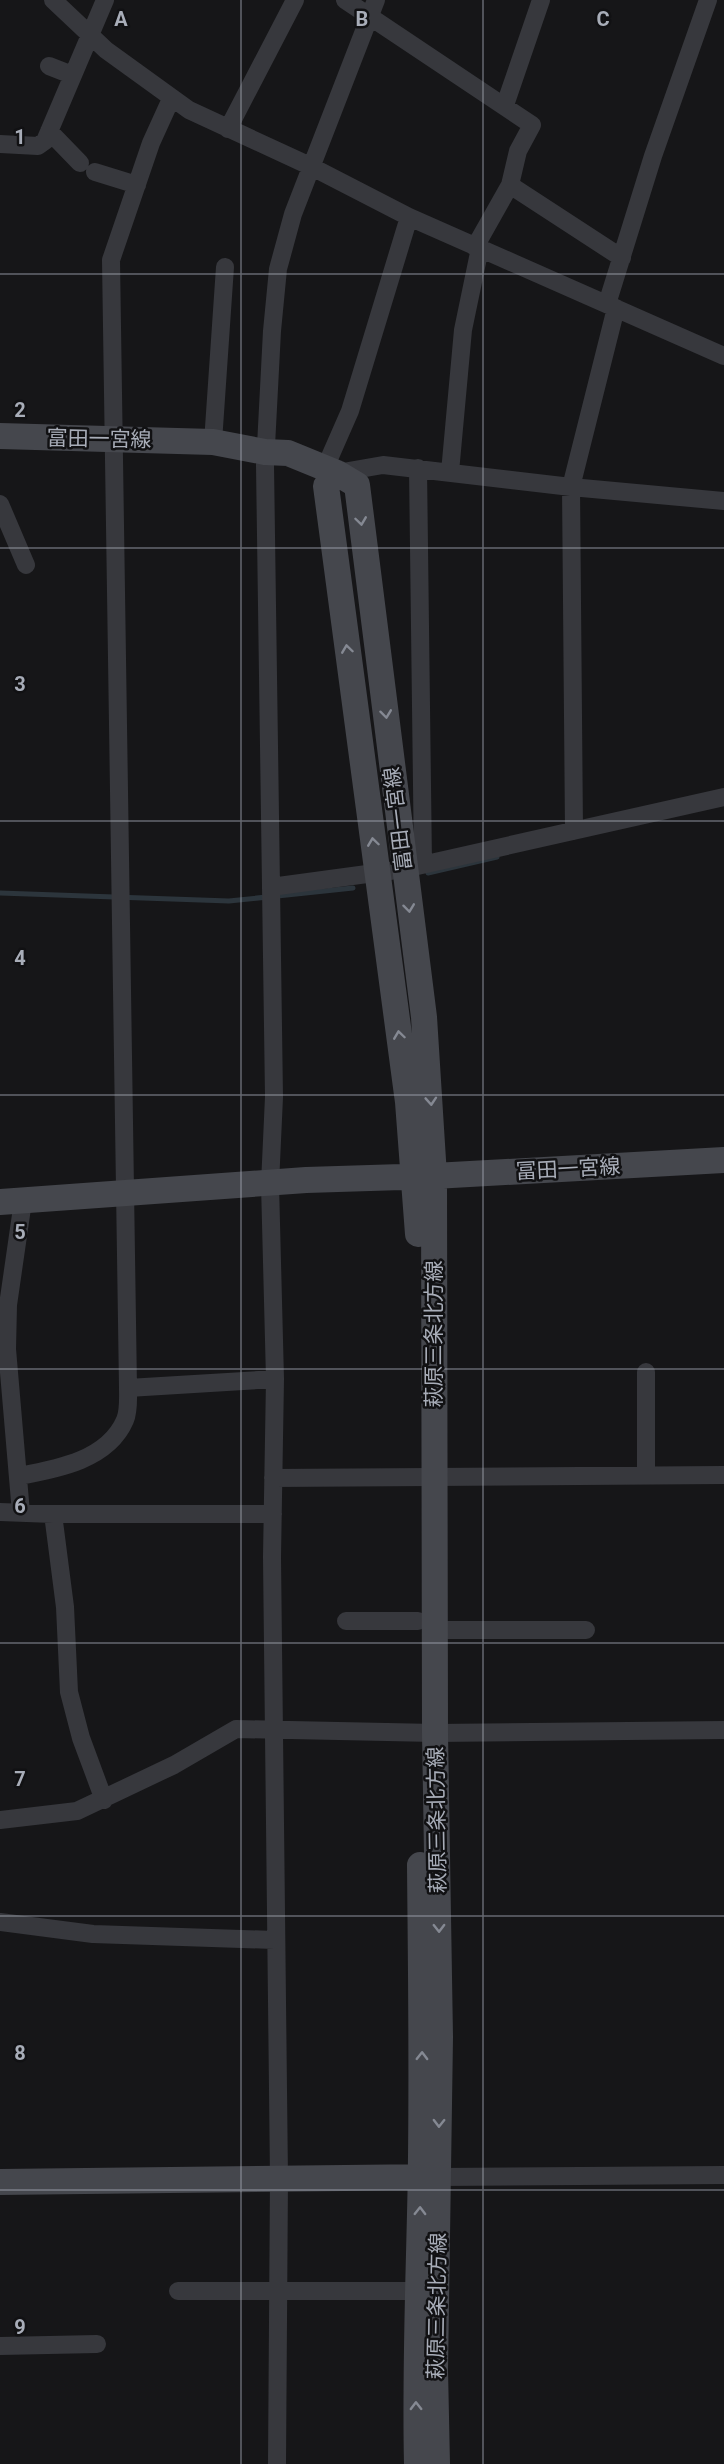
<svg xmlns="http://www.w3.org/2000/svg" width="724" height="2464" font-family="Roboto,'Noto Sans JP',sans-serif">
  <rect width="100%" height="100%" fill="#161618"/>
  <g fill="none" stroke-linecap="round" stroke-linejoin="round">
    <path stroke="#2c353c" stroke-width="5" d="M428,873L497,857
      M0,893L229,901L353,888"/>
    <path stroke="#37383d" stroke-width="18" d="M53,0L106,50L189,110L310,166L409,217L724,356
      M345,0L532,125L518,151L510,185L475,247
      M49,66L72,75
      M505,105L541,0
      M228,129L295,0
      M49,131L80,163
      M0,144L38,146L45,141L105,0
      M95,172L137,185
      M510,185L622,258
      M607,304L653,156L708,0
      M213,442L225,267
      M325,468L350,411L409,217
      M418,468L423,864
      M450,472L463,330L480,248
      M337,473L383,465L571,487L724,501
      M0,504L26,565
      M574,831L571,487L616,308
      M271,887L404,869L724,797
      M646,1372V1475
      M128,1388L275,1379
      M19,1476C57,1469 108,1460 125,1420C129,1411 128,1398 128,1388L111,260L151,143L171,99
      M273,1478L724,1475
      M0,1512L53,1514H273
      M21,1513L7,1349L8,1305L23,1201
      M53,1514L65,1607L69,1692L81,1738L104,1800
      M346,1621H418
      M435,1630H586
      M0,1820L77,1811L174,1765L236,1729L435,1733L724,1730
      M0,1922L93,1934L274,1940
      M439,2177L724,2175
      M178,2291H418
      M0,2346L97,2344
      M277,2464L279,2178L272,1557L275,1379L270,1184L274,1097L265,465L272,331L278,269L293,214L376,0"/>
    <path stroke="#45474d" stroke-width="26" d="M0,436L213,442L265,452L288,453L337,473L357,485L424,1017L434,1176L435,1733L440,2037L435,2370L437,2464
      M337,473L326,486L408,1102L418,1234
      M0,1202L306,1180L434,1176L724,1160
      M0,2182L435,2177
      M417,2464C415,2380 418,2298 420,2214C423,2098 421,1981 420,1865"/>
  </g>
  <defs><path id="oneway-chevron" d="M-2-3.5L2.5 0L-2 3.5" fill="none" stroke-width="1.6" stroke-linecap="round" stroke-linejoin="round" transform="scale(1.5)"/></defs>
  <g stroke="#858993">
    <use href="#oneway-chevron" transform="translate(361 521) rotate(82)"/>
    <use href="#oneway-chevron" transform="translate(347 649) rotate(-98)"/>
    <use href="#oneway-chevron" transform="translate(386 714) rotate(83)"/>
    <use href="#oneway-chevron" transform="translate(373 842) rotate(-98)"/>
    <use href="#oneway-chevron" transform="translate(409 908) rotate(83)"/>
    <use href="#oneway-chevron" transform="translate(399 1035) rotate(-98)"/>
    <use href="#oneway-chevron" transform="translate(431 1101) rotate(86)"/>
    <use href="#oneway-chevron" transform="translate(439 1928) rotate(89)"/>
    <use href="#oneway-chevron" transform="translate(422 2056) rotate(-89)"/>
    <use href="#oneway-chevron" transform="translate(439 2123) rotate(91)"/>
    <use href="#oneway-chevron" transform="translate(420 2211) rotate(-89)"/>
    <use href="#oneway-chevron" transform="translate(416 2406) rotate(-91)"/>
  </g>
  <path fill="none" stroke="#a8adb8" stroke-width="1.5" stroke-opacity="0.55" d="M241,0V2464M483,0V2464M0,274H724M0,548H724M0,821H724M0,1095H724M0,1369H724M0,1643H724M0,1916H724M0,2190H724"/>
  <g text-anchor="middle" stroke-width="5" stroke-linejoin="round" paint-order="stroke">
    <g font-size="21" fill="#a8adb8" stroke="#111113">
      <text transform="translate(99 439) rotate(1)" y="7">富田一宮線</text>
      <text transform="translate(398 819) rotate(-97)" y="7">富田一宮線</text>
      <text transform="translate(568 1169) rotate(-3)" y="7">冨田一宮線</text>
      <text transform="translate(434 1334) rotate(-90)" y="7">萩原三条北方線</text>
      <text transform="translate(437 1820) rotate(-91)" y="7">萩原三条北方線</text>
      <text transform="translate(437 2306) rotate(-89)" y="7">萩原三条北方線</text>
    </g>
  </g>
  <g font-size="20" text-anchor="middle" font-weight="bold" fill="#a8adb8" stroke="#111113" stroke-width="5" stroke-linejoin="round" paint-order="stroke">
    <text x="121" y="26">A</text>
    <text x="362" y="26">B</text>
    <text x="603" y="26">C</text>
    <text x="20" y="144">1</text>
    <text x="20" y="417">2</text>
    <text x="20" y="691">3</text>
    <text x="20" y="965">4</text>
    <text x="20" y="1239">5</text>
    <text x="20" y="1513">6</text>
    <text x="20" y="1786">7</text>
    <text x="20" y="2060">8</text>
    <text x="20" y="2334">9</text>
  </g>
</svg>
